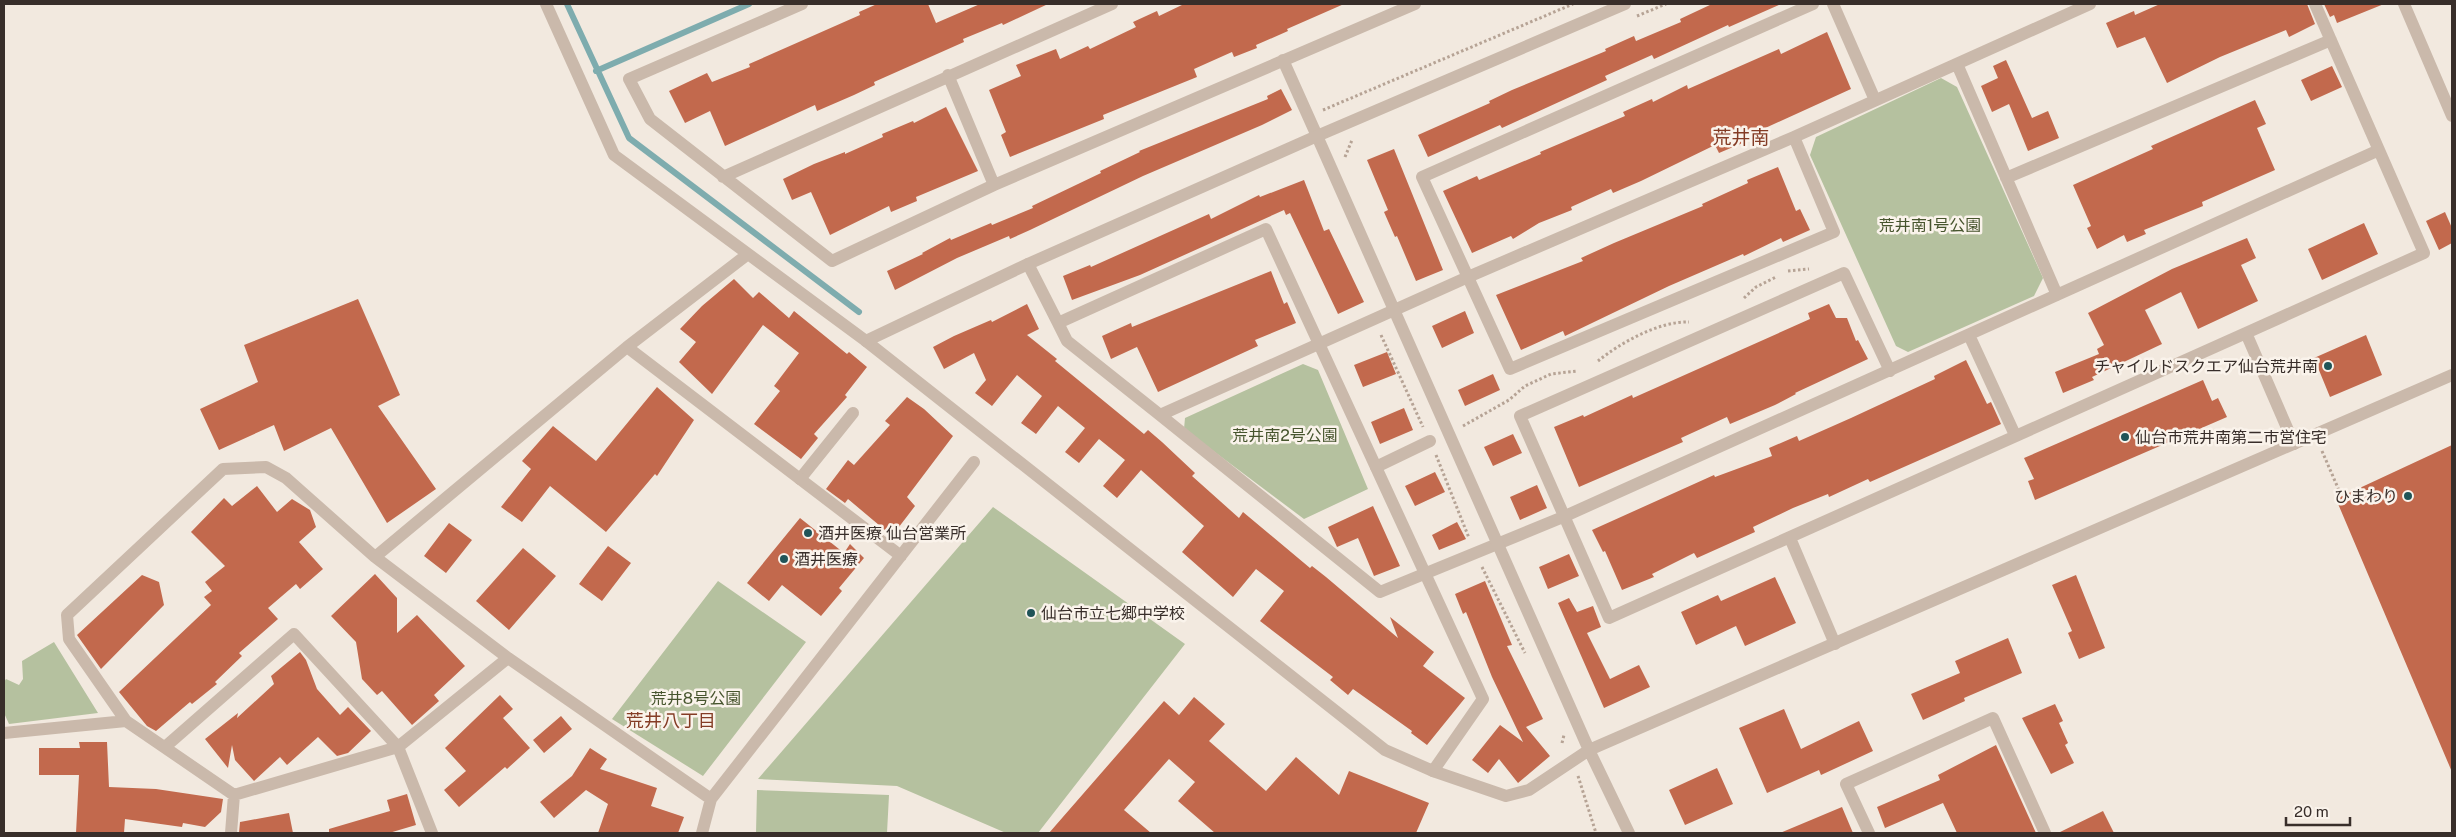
<svg xmlns="http://www.w3.org/2000/svg" width="2456" height="837" font-family="'Public Sans','Noto Sans JP',sans-serif">
  <rect width="100%" height="100%" fill="#f2e9df"/>
  <path fill="#b5c19f" d="M1941,78L1957,87L2043,278L2034,296L1908,352L1896,346L1810,155L1816,137Z
    M1303,364L1318,370L1368,489L1304,519L1184,429L1185,418Z
    M993,507L1185,644L1038,833H1006L897,786L758,779Z
    M718,581L806,642L703,776L612,719Z
    M54,642L98,713L9,724L4,713V682L6,679L19,685L23,679L22,661Z
    M757,790L889,795L887,833H756Z"/>
  <g fill="none" stroke-linecap="round" stroke-linejoin="round">
    <path stroke="#7eacae" stroke-width="6" d="M567,4L629,138L859,312
      M596,71L749,4"/>
  </g>
  <path fill="#c2694d" d="M877,4H928L936,23L980,4H1048L1003,25L1002,23L963,39L964,42L874,82L875,85L854,95L817,111L815,105L725,146L710,111L685,123L669,91L707,73L712,82L750,67L749,64L860,15L859,12Z
    M1184,4H1344L1287,29L1288,31L1256,45L1257,48L1234,57L1232,52L1194,69L1197,77L1103,115L1104,119L1010,157L1001,135L1006,132L989,90L1021,76L1016,65L1056,49L1060,59L1088,46L1090,49L1136,27L1133,22L1157,11L1159,16Z
    M1712,4H1781L1729,27L1728,25L1654,59L1652,55L1605,76L1607,80L1502,128L1500,125L1428,157L1418,135L1490,103L1489,101L1512,90L1606,51L1605,49L1634,36L1636,41L1681,22L1680,19Z
    M2160,4H2307L2315,24L2289,37L2286,30L2220,57L2167,83L2145,37L2117,48L2106,23L2134,11L2135,15Z
    M2324,4H2384L2337,23L2334,15L2330,17Z
    M1827,32L1851,89L1750,135L1752,139L1719,153L1715,145L1641,181L1613,193L1611,189L1571,207L1572,210L1539,223L1513,239L1511,236L1472,253L1443,191L1477,176L1479,180L1541,154L1540,152L1625,116L1623,112L1652,99L1653,102L1687,85L1688,89L1779,49L1781,54Z
    M2006,60L2032,118L2048,111L2059,138L2028,151L2009,104L1992,112L1981,86L1998,78L1993,66Z
    M2332,66L2342,87L2311,101L2301,80Z
    M1281,89L1292,110L1262,125L1143,176L1030,230L1010,239L1009,236L957,258L895,290L887,271L923,254L922,253L950,238L951,240L991,223L992,225L1033,208L1032,206L1101,173L1100,171L1140,152L1139,151L1268,99L1267,96Z
    M2255,100L2266,124L2257,128L2275,170L2202,202L2203,206L2144,230L2146,234L2127,242L2124,235L2097,249L2087,228L2091,226L2073,185L2153,149L2151,146Z
    M946,107L978,171L916,197L917,201L891,212L889,206L830,235L811,192L792,200L783,179L814,164L845,152V154L883,137L882,134L913,121L914,123Z
    M1394,149L1443,270L1416,281L1397,236L1395,237L1384,212L1388,210L1367,160Z
    M1778,167L1796,211L1800,209L1810,230L1783,242L1781,238L1744,256L1743,254L1669,286L1565,336L1563,331L1521,350L1496,295L1583,261L1581,258L1614,243L1703,206L1702,204L1748,183L1747,180Z
    M1304,180L1324,231L1329,229L1364,302L1338,314L1290,213L1286,215L1284,210L1140,275L1072,300L1063,276L1090,265L1091,267L1209,214L1211,219L1259,195L1260,197Z
    M2445,212L2452,228V243L2439,250L2426,221Z
    M2364,223L2378,254L2322,280L2308,249Z
    M2247,238L2256,258L2241,265L2258,301L2198,329L2181,292L2145,310L2162,344L2092,377L2094,380L2063,393L2055,372L2099,354L2097,349L2104,345L2088,313L2172,269Z
    M1271,271L1284,304L1287,302L1296,323L1255,340L1258,346L1158,392L1137,347L1111,359L1102,336L1131,323L1132,327Z
    M734,279L753,298L759,292L789,318L794,311L847,354L849,352L867,367L845,395L847,397L814,434L818,438L801,459L754,424L780,391L774,386L799,353L763,325L712,394L679,362L696,342L680,329L702,306Z
    M358,299L400,395L378,406L436,489L387,523L331,428L284,451L274,425L219,450L200,409L258,382L244,345Z
    M1027,304L1039,329L1027,335L1057,359L1055,361L1144,434L1148,430L1162,442L1195,473L1192,476L1239,518L1243,512L1310,568L1312,566L1326,577L1398,638L1390,617L1434,652L1423,666L1465,698L1427,745L1411,733L1412,731L1353,689L1348,695L1330,680L1333,677L1260,621L1284,591L1256,569L1233,597L1182,552L1204,526L1141,470L1117,498L1103,486L1125,460L1099,439L1079,463L1065,452L1085,428L1058,406L1036,434L1021,423L1042,396L1017,375L992,406L975,393L986,380L974,353L944,369L933,347L954,336L991,320L992,322Z
    M1829,304L1836,318H1847L1856,341L1858,340L1868,359L1795,393L1796,394L1775,405L1730,424L1727,417L1681,438L1683,442L1579,487L1554,427L1583,415L1584,417L1632,395L1633,398L1810,319L1808,313Z
    M1465,311L1474,333L1442,348L1432,326Z
    M2366,335L2382,375L2330,397L2314,358Z
    M1387,352L1396,374L1363,387L1354,365Z
    M1966,360L1987,404L1991,402L2001,424L1870,482L1868,479L1829,497L1828,494L1793,508L1753,527L1755,532L1697,558L1694,553L1652,574L1654,577L1622,590L1605,551L1603,552L1592,530L1714,475L1715,477L1772,456L1769,448L1797,436L1799,441L1851,418L1935,379L1934,376Z
    M1493,374L1500,390L1465,406L1458,390Z
    M2203,380L2212,401L2218,398L2227,417L2035,500L2028,481L2034,479L2024,458Z
    M657,387L694,420L657,476L655,474L606,532L550,486L522,522L501,507L531,469L522,461L553,426L596,461Z
    M907,397L924,409L953,436L907,497L915,506L892,536L848,499L845,503L826,489L848,460L854,465L890,425L885,421Z
    M1404,408L1413,430L1380,444L1371,422Z
    M1513,434L1522,453L1493,466L1484,447Z
    M2452,445V772L2336,499Z
    M1435,472L1445,492L1415,506L1405,486Z
    M1537,485L1547,508L1520,520L1510,497Z
    M257,486L277,512L292,499L310,510L316,527L299,542L323,569L300,589L296,584L268,608L278,619L239,653L242,656L215,682L217,684L192,704L190,702L156,731L147,726L119,692L211,605L204,597L212,591L205,582L225,566L191,532L224,498L232,506Z
    M1373,506L1400,566L1374,576L1358,538L1337,547L1328,527Z
    M800,518L844,553L850,544L864,558L839,588L842,591L821,616L782,585L769,601L747,583Z
    M1457,522L1466,539L1439,550L1432,535Z
    M449,523L472,540L446,573L424,556Z
    M608,546L631,563L602,601L579,584Z
    M523,548L556,576L509,630L476,601Z
    M1569,554L1579,576L1548,589L1539,567Z
    M375,574L397,598V633L417,615L465,666L434,695L439,701L412,725L382,691L377,695L362,679L356,642L331,616Z
    M142,575L159,582L164,605L101,669L77,635Z
    M2076,575L2105,648L2079,659L2068,633L2072,631L2052,585Z
    M1775,577L1796,623L1745,646L1736,626L1696,645L1681,612L1718,595L1721,601Z
    M1485,581L1512,645L1507,646L1543,719L1526,727L1550,756L1518,783L1499,759L1488,773L1472,760L1500,725L1523,742L1492,677L1466,612L1463,614L1455,594Z
    M1569,598L1577,612L1593,606L1601,627L1587,633L1610,679L1639,665L1650,687L1604,708L1558,603Z
    M2008,638L2022,673L1964,698L1965,701L1923,720L1911,694L1960,673L1955,661Z
    M300,652L306,660L317,689L340,715L348,707L371,731L348,753L337,756L318,737L287,765L280,757L254,781L235,760L232,745L228,768L205,739L238,713L237,718L274,684L271,676Z
    M500,695L513,709L503,718L530,748L507,769L505,767L459,807L444,790L466,771L445,748Z
    M1194,697L1225,724L1209,741L1266,791L1296,757L1339,795L1349,771L1429,803L1416,833H1215L1178,801L1195,782L1169,759L1124,810L1151,833H1049L1164,701L1179,715Z
    M2055,704L2063,721L2059,723L2068,743L2065,745L2074,763L2051,774L2022,718Z
    M1784,709L1801,749L1859,721L1873,751L1821,775L1819,770L1767,793L1739,728Z
    M561,716L572,729L544,753L533,740Z
    M79,742H107L109,787L156,789L223,799L221,812L205,827L183,823L182,827L125,819L124,833H76L79,775H39V748H80Z
    M1996,745L2036,833H1957L1943,803L1885,828L1877,807L1940,780L1938,775Z
    M590,748L607,759L600,769L657,788L651,806L684,817L678,833H598L608,804L586,790L554,818L540,802L572,776Z
    M1717,768L1733,804L1685,825L1669,790Z
    M407,794L416,825L389,833H329V829L390,811L387,800Z
    M1842,807L1853,833H1780Z
    M2103,811L2114,833H2058Z
    M289,813L293,833H239L240,822Z"/>
  <g fill="none" stroke-linecap="round" stroke-linejoin="round">
    <path stroke="#b6a395" stroke-width="3" stroke-dasharray="2.5 2.5" stroke-linecap="butt" d="M1637,16L1666,4
      M1323,110L1573,4
      M1345,157L1352,140
      M1788,271L1809,269
      M1744,298L1756,287L1776,277
      M1381,335L1423,427
      M1598,361C1620,343 1659,321 1689,322
      M1463,426L1509,400L1525,386L1551,374L1577,371
      M2322,451L2341,495
      M1436,455L1469,538
      M1482,567L1525,653
      M1562,743L1564,735
      M1578,776L1596,833"/>
    <path stroke="#cab9ab" stroke-width="12" d="M800,479L853,413"/>
    <path stroke="#cab9ab" stroke-width="12" d="M1376,467L1430,441"/>
    <path stroke="#cab9ab" stroke-width="12" d="M546,4L614,155L866,341L1385,750L1433,771L1483,699L1266,229L1058,323L1028,264
      M802,4L629,79L650,119L832,261L994,185L1415,4
      M1833,4L1875,100
      M1283,60L1317,136
      M1957,64L2057,295
      M948,75L994,185
      M1794,137L2090,4
      M723,177L1112,4
      M2006,178L2331,40
      M1058,323L1067,341L1160,415L1468,277L1794,137L1834,232L1510,369L1422,177L1813,4
      M1969,335L2015,435
      M627,347L901,556
      M1890,371L1844,273L1520,416L1609,618L2246,333
      M1160,415L1380,592L1563,517L2379,150
      M2294,444L2246,333L2424,253L2315,4
      M1790,538L1835,644
      M375,557L627,347L748,254
      M126,721L69,639L67,615L223,469L266,467L286,478L375,557L508,658L711,799
      M4,733L126,721L234,795L231,833
      M165,747L294,634L398,747L432,833
      M234,795L398,747L508,658
      M702,833L711,799L974,462
      M1869,833L1846,784L1993,718L2045,833"/>
    <path stroke="#cab9ab" stroke-width="12" d="M2404,4L2452,116
      M1317,136L1625,4
      M866,341L1028,264L1317,136L1589,750L1629,833
      M1433,771L1506,796L1529,790L1589,750L2452,375"/>
  </g>
  <g fill="#205458" stroke="#faf3eb" stroke-width="2">
    <circle cx="2328" cy="366" r="5"/>
    <circle cx="2125" cy="437" r="5"/>
    <circle cx="2408" cy="496" r="5"/>
    <circle cx="808" cy="533" r="5"/>
    <circle cx="784" cy="559" r="5"/>
    <circle cx="1031" cy="613" r="5"/>
  </g>
  <g text-anchor="middle" stroke-width="5" stroke-linejoin="round" paint-order="stroke">
    <g font-size="16" fill="#47552e" stroke="#faf3eb">
      <text x="1930" y="231">荒井南1号公園</text>
      <text x="1285" y="441">荒井南2号公園</text>
      <text x="696" y="704">荒井8号公園</text>
    </g>
    <g font-size="16" fill="#382e2a" stroke="#faf3eb" text-anchor="start">
      <text x="2318" y="372" text-anchor="end">チャイルドスクエア仙台荒井南</text>
      <text x="2135" y="443">仙台市荒井南第二市営住宅</text>
      <text x="2398" y="502" text-anchor="end">ひまわり</text>
      <text x="818" y="539">酒井医療 仙台営業所</text>
      <text x="794" y="565">酒井医療</text>
      <text x="1041" y="619">仙台市立七郷中学校</text>
    </g>
    <g font-size="18" fill="#843c25" stroke="#faf3eb">
      <text x="671" y="727">荒井八丁目</text>
    </g>
    <g font-size="19" fill="#843c25" stroke="#faf3eb">
      <text x="1741" y="144">荒井南</text>
    </g>
  </g>
  <rect width="2456" height="837" fill="none" stroke="#382e2a" stroke-width="10"/>
  <path d="M2286 817v8h64v-8" fill="none" stroke="#382e2a" stroke-width="2.5"/>
  <text x="2294" y="817" font-size="15" fill="#382e2a" stroke="#faf3eb" stroke-width="4" paint-order="stroke">20 m</text>
</svg>
